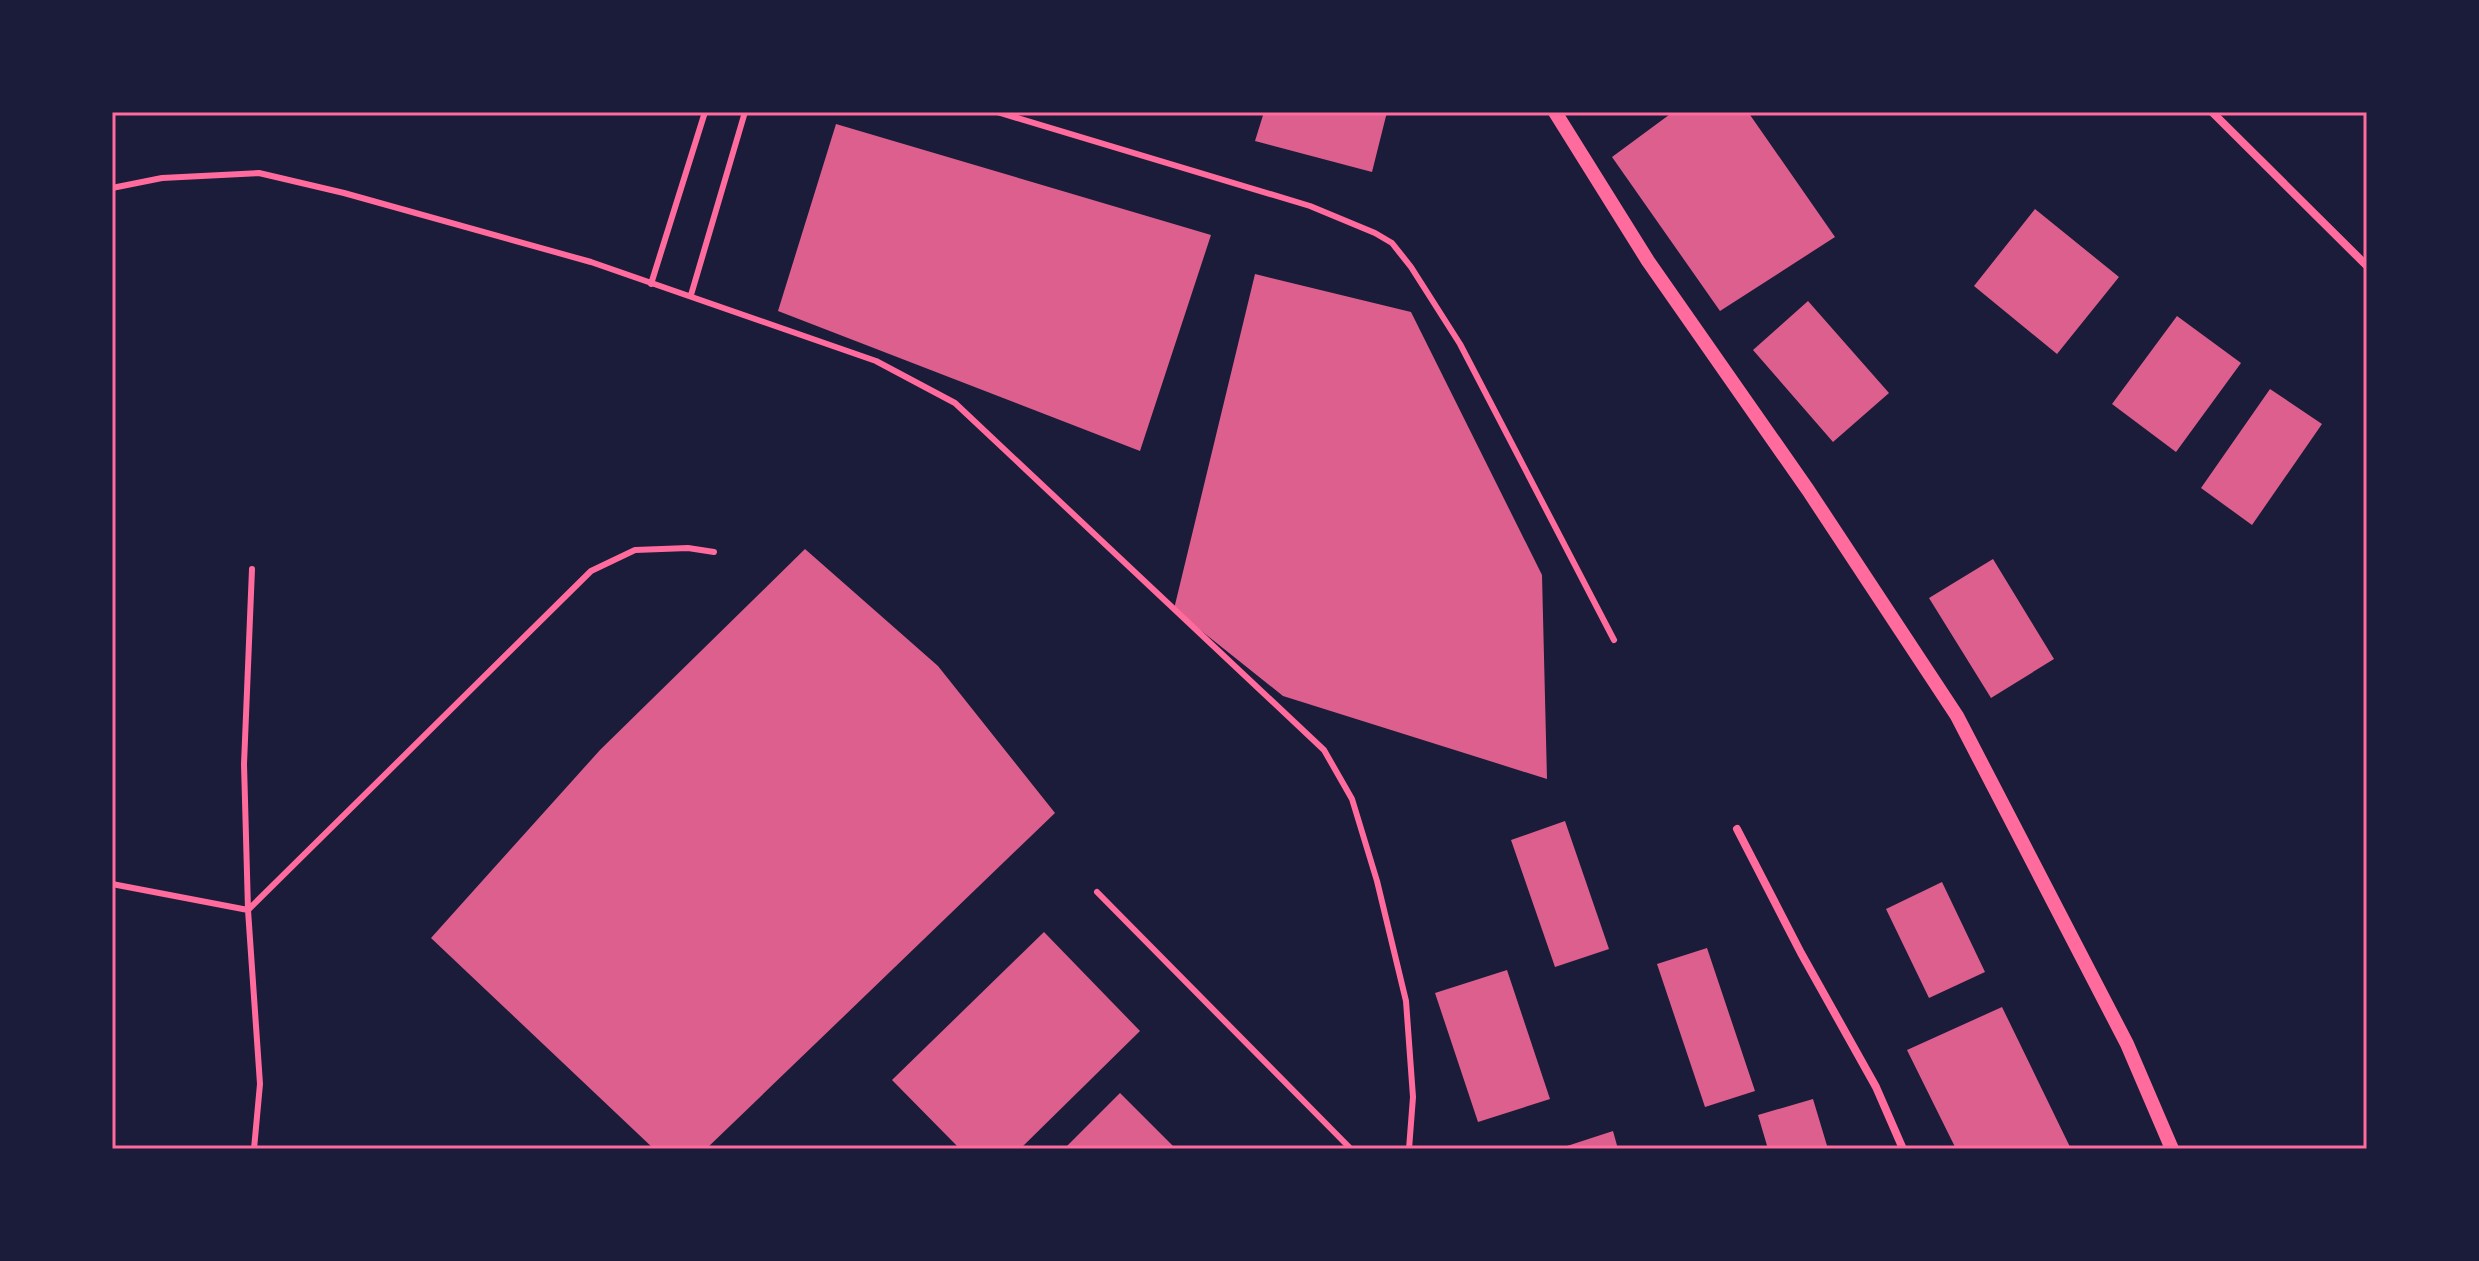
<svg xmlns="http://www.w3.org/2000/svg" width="2479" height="1261" font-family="'Sofia Sans Condensed',sans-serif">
  <rect width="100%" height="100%" fill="#1b1b3a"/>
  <path fill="#dd5f8e" d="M1264,112H1387L1372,172L1255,141Z
    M1673,112H1748L1835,237L1720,311L1612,157Z
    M836,124L1211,235L1140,451L778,311Z
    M2035,209L2119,277L2057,354L1974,286Z
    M1255,274L1411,312L1542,575L1547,779L1283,696L1174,609Z
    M1808,301L1889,393L1833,442L1753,350Z
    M2177,316L2241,363L2176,452L2112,404Z
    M2270,389L2322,424L2252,525L2201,488Z
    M805,549L938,666L1055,813L706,1149H654L431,938L600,750Z
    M1993,559L2054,659L1991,698L1929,598Z
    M1565,821L1609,949L1555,967L1511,840Z
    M1942,882L1985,972L1929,998L1886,909Z
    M1044,932L1140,1031L1020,1149H960L892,1080Z
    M1707,948L1755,1091L1705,1107L1657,964Z
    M1507,970L1550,1099L1478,1122L1435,993Z
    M2002,1007L2071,1149H1956L1907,1050Z
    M1120,1093L1176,1149H1064Z
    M1813,1099L1828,1149H1768L1758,1115Z
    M1613,1131L1618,1149H1568L1567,1146Z"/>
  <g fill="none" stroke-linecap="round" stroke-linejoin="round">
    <path stroke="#ff6b9d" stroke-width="6" d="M997,112L1310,206L1375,233L1392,243L1411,267L1460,344L1614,640
      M112,188L162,178L259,173L344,193L591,262L876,361L955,403L1324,750L1352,799L1377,881L1406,1001L1413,1097L1409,1149
      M651,284L705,112
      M691,295L745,112
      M252,569L244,764L248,910L260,1084L254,1149
      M112,884L248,910L591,571L635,550L688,548L714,552
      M1097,892L1351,1149"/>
    <path stroke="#ff6b9d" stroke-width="8" d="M2212,112L2367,266
      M1737,829L1801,953L1876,1087L1903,1149"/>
    <path stroke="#ff6b9d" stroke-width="14" d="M1555,112L1648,261L1808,490L1957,716L2127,1044L2172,1149"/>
  </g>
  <rect width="2479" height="1261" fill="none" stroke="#1b1b3a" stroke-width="228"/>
  <rect x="114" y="114" width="2251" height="1033" fill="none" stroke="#ff6b9d" stroke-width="3"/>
</svg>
